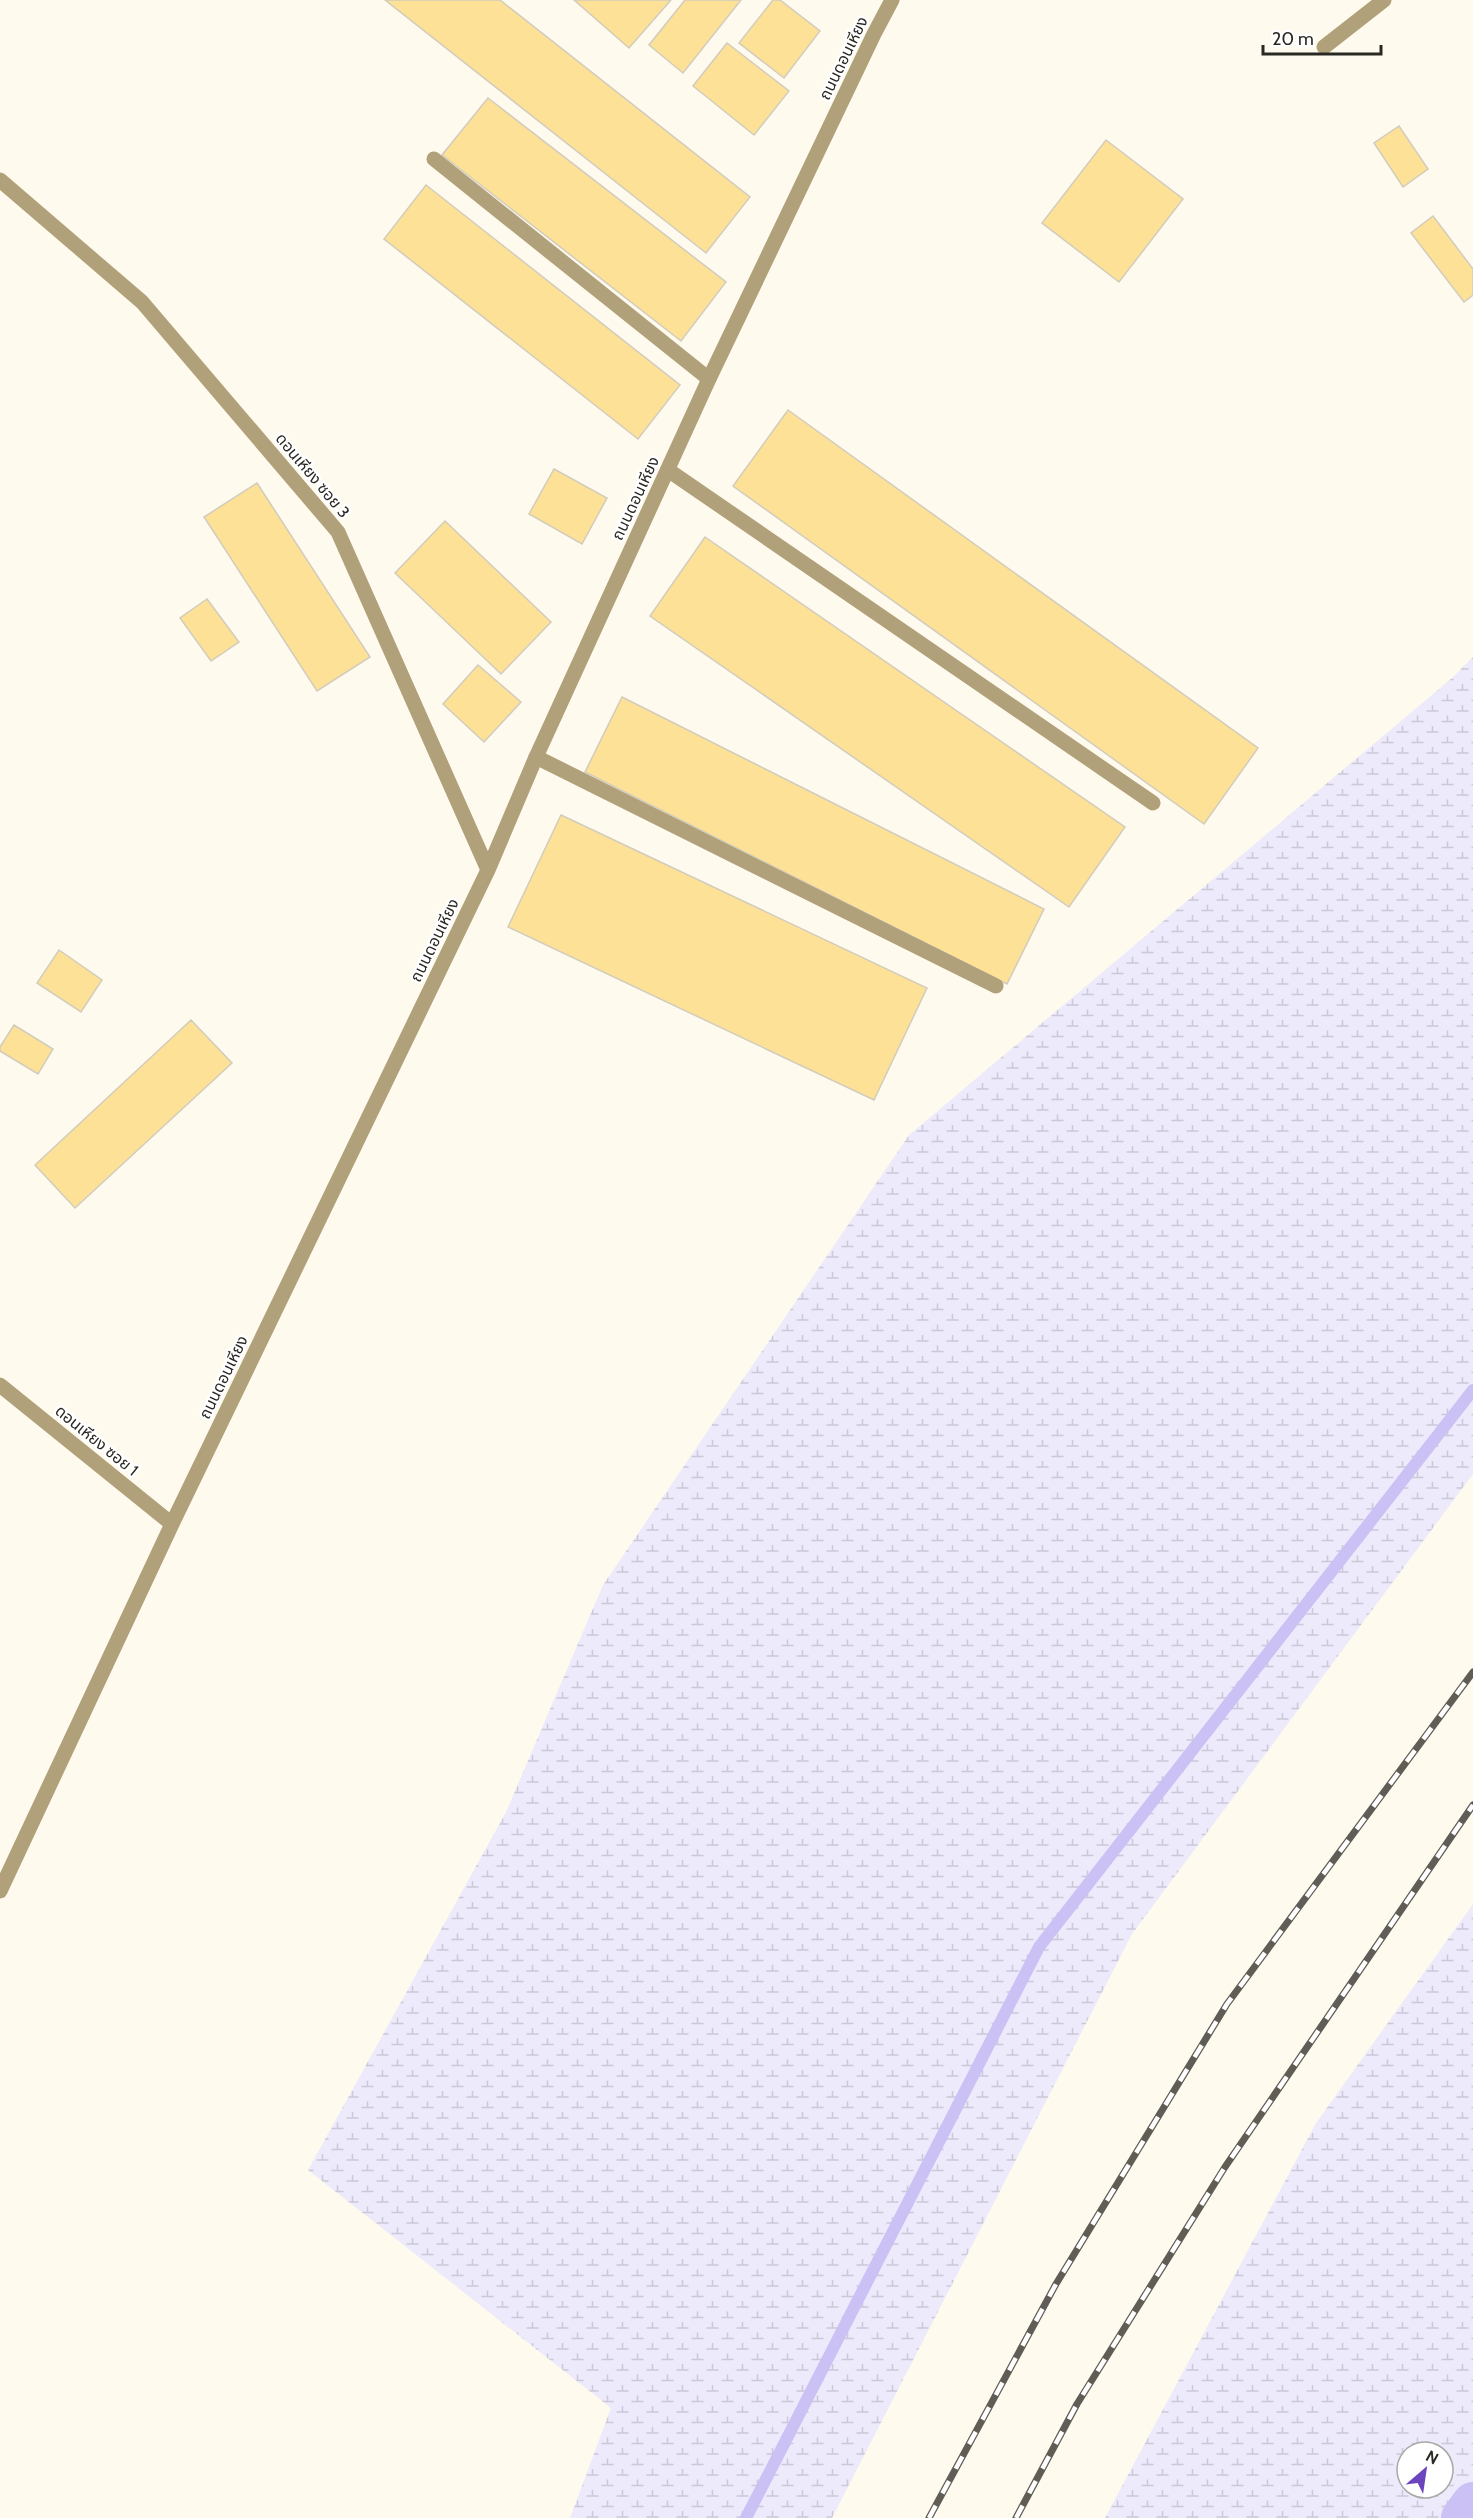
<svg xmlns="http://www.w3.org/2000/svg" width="1473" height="2518" font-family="Cabin,'Noto Sans Thai',sans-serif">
  <defs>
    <pattern id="wetland-marsh" width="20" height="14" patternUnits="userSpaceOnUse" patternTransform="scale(1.5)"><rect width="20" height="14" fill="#edeafc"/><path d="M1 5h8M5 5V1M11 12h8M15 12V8" fill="none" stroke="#cbc9d8"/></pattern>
  </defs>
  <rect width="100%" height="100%" fill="#fffaee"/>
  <path fill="url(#wetland-marsh)" fill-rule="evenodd" d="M1473,657V1474L1132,1934L832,2518H570L611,2408L308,2170L506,1812L603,1585L909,1135L1452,678Z
    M1473,1904V2518H1105L1316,2123ZM1407,2452H1443V2488H1407Z"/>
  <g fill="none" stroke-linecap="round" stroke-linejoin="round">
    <path stroke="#cbc1f5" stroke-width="12" d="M746,2518L1039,1947L1473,1390"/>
    <path stroke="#cbc1f5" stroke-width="42" d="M1462,2518L1473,2503"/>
  </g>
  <path fill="#fde197" stroke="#d2ccbd" stroke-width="1.5" d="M385,0H500L750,197L706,253Z
    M574,0H671L629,48Z
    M685,0H741L683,73L649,45Z
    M773,0H780L820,31L784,78L739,43Z
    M727,43L789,91L754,135L693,86Z
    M488,98L726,282L681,341L442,155Z
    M1399,126L1428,169L1403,187L1374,143Z
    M1106,140L1183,199L1119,282L1042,223Z
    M426,185L680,385L638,439L384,239Z
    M1433,216L1473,269V295L1464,302L1411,233Z
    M788,410L1258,748L1204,824L733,486Z
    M554,469L607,498L582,544L529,514Z
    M257,483L370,657L317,691L204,517Z
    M445,521L551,622L501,674L395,573Z
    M705,537L1125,827L1069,907L650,616Z
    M207,599L239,642L211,661L180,618Z
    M478,665L521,702L484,742L443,704Z
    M622,697L1044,909L1007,984L585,772Z
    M561,815L927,988L874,1100L508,927Z
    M59,950L102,980L81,1012L37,983Z
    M191,1020L232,1063L75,1208L35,1165Z
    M14,1025L53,1049L38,1074L0,1051V1047Z"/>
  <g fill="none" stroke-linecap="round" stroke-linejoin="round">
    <path stroke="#b0a17b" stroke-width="15" d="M1324,47L1384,0
      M434,159L709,379
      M668,470L1153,803
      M536,757L996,986"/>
    <path stroke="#b0a17b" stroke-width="15" d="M0,180L142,302L338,532L488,870
      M0,1385L172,1524
      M0,1891L172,1524L488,870L536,757L709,379L874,34L892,0"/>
    <defs>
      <path id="rail" d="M929,2518L1056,2284L1227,2004L1473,1672
        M1016,2518L1077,2404L1225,2167L1473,1805"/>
    </defs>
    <use href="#rail" stroke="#605d56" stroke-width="7"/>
    <use href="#rail" stroke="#fff" stroke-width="4.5" stroke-dasharray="14" stroke-linecap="butt"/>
  </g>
  <g text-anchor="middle" stroke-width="5" stroke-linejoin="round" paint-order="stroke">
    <g font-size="16" fill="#2a2822" stroke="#fff">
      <text transform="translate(843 58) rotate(-64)" y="6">ถนนดอนเหียง</text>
      <text transform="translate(313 475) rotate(50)" y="6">ดอนเหียง ซอย 3</text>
      <text transform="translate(635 498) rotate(-65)" y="6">ถนนดอนเหียง</text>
      <text transform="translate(434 940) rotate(-64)" y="6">ถนนดอนเหียง</text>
      <text transform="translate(223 1377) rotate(-64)" y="6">ถนนดอนเหียง</text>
      <text transform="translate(97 1440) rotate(39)" y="6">ดอนเหียง ซอย 1</text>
    </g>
  </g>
  <g transform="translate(1425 2470) rotate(29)"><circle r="28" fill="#ffffff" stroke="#aaa9a7" stroke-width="1.5"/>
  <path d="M0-4.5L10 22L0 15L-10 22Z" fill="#6c44bd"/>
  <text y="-9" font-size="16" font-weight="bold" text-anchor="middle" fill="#2a2822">N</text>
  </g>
  <path d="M1263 45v9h118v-9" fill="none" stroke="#2a2822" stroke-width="3"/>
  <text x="1272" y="45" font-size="18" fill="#2a2822" stroke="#ffffff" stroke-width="4.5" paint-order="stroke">20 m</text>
</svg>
